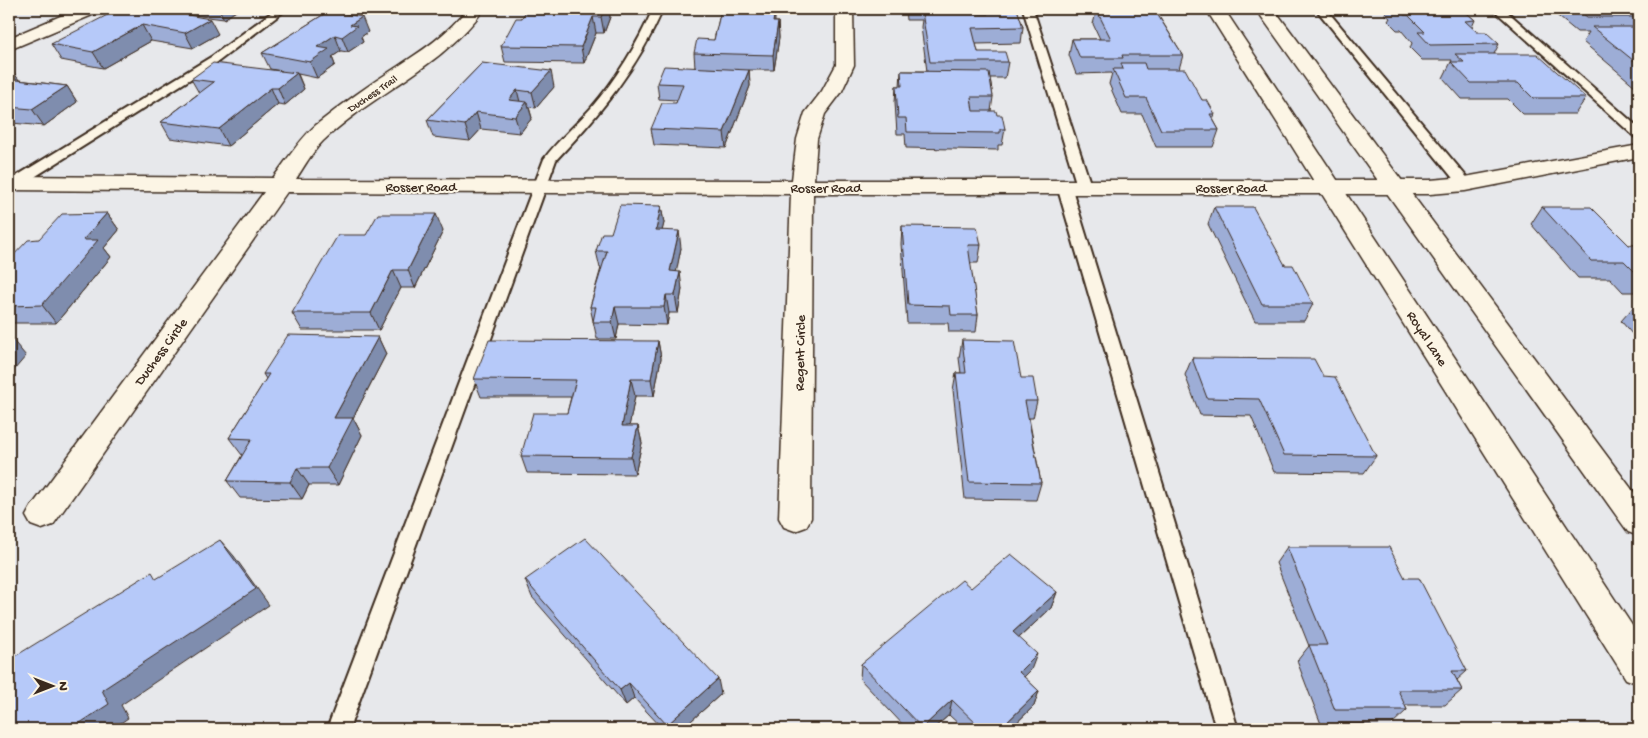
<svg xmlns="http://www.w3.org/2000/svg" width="1648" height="738" font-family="'Gochi Hand',sans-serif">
  <rect width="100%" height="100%" fill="#e7e8eb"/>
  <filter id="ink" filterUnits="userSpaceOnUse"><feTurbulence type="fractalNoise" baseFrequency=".02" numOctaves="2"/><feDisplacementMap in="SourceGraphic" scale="10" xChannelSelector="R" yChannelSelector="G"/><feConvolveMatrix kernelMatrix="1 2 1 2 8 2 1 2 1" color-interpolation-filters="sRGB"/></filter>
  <g filter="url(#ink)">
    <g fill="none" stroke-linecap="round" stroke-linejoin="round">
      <defs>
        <path id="service" d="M276,9H287L219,61L20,186L14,192L9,193L10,180L211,57Z
          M653,9H663C638,68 600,114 556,160L349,729H327L544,159C557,141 576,125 591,108C617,78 637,45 653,9Z
          M1023,9H1033L1091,186L1089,189H1079L1077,186Z
          M1316,9H1326L1470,181L1472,184L1470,187H1460Z
          M1493,9H1504L1639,128V138L1635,137Z
          M1064,182L1071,186L1238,729H1216L1057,186Z"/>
        <path id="minor" d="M77,9H100L97,13L9,50V38Z
          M467,9H484C443,67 373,93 323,141C312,152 304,167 296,179L792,180L797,139L805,113L822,91L836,65V9H853L854,65L841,93L825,114L817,139L814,180H1430L1465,177L1639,145V157L1465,191L1430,194H813L811,518L806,527L795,531L784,527L779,518L791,194L287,192L53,525L42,529L31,525L26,516L31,507L264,192L9,190V176L273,178C287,160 299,140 316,125C341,105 367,86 394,69C420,52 447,35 467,9Z"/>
        <path id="secondary" d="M1206,9H1224L1639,636V684L1626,679Z
          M1256,9H1274L1639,499V536L1628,532Z"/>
      </defs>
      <use href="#service" stroke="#3b2a1e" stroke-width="4"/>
      <use href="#minor" stroke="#3b2a1e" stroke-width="3"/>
      <use href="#secondary" stroke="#3b2a1e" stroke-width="3"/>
      <use href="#service" fill="#fcf5e5" fill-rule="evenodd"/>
      <use href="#minor" fill="#fcf5e5" fill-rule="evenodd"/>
      <use href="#secondary" fill="#fcf5e5" fill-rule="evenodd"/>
    </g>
    <path fill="#9dadd6" stroke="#3b2a1e" d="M156,9H239L224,19L185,14L218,34L193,48L151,41L103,68L61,60L51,44Z
      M528,9H609L610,17L604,33H596L584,63L505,62L501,46Z
      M711,9H778V10H735L775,22H778L779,38L774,70H749L750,86L726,148L654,145L651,129L676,103L677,100L659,99L657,83L695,67L694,53L714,40L721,10H711Z
      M905,9H956V13L984,14L985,9H1017L1023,27L1021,43L976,44L978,52L1008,62L1005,78H990L993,97L991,111L997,115L1005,129L1002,145H998V150L906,148L905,134H897L895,102L896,86H900L901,71H927L921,27L922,20H906Z
      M1097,9H1155V10L1183,55L1179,69L1202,100L1215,114L1213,119L1219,130L1213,147H1156L1142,114H1122L1109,84L1112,73L1076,74L1069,55L1072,39H1100L1093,24Z
      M1387,9H1462L1475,20L1472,27L1477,32L1499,44L1494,54L1586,98L1575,114H1523L1508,99H1462L1443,78L1452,60H1422L1410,48L1412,43L1401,30H1397L1388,21L1390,18L1385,14Z
      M1556,9H1639V87H1636L1583,42L1589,32H1577L1554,13Z
      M329,11L368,32L361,37L363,42L348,52L341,51L332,57L335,65L317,78L298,74L304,89L285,105L278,104L228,146L170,138L161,122L199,93L191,79L282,71L270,69L262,53Z
      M482,63L554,87L536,108L529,107L532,118L520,133L481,129L470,141L433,137L427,120Z
      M9,67L19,80L67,86L77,102L44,126L12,123L9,125Z
      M661,206L664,223L662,230L681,248L676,271L682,289L678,313H669L667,325L619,324L616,339H597L590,307L601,268H600L596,251L611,233Z
      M1214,207L1285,265L1313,304L1304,321H1255L1208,224Z
      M1542,207L1629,245H1639V292H1623L1610,278H1578L1531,224Z
      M107,213L119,230L104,248L111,257L56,323H9V260L39,239Z
      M902,226L981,245L978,263H970L978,315L976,332H949L948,323H907L901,244Z
      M443,231L415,288H401L379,330H302L292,313L366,235Z
      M1636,304H1639V348L1636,344L1639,342L1621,321Z
      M378,337L386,354L353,418L362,435L338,485H309L302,499L240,498L227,481L242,455L229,438L266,379L263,374Z
      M962,340L1021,378L1037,401L1033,418H1029L1041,483L1036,500L965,499L953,390L956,373H961L959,358Z
      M658,341L661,358L654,396H635L629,426H638L642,443L635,474L527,473L521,456L567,413L571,397H481L474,379Z
      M1192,358L1323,376L1376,456L1364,473L1274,472L1251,416L1200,415L1185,375Z
      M1287,547L1405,578L1467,671L1457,680L1462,690L1445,705H1405L1407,710L1392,724H1321L1297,661L1309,646L1276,563Z
      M525,580L721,694L682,729H663L634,698L626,705L532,597Z
      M971,588L1057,592L1051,608L1019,638L1031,670L1024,677L1039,691L1034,706L1010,729H964L949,715L933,729H907L860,679L861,664Z"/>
    <path fill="#7f8dae" stroke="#3b2a1e" d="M219,9H239L224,19Z
      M605,9H609L610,17L604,33L601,17Z
      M775,11V26L773,22Z
      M362,17L368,32L361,37L363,42L348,52L342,37L350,25Z
      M593,17L596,33L584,63L581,47Z
      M210,19L218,34L193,48L185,33Z
      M778,22L779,38L774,70L773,55Z
      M142,25L151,41L103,68L93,52Z
      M335,35L341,51L332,57L335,65L317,78L310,62L317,47Z
      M10,67L21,83L9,91V68Z
      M749,70L750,86L726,148L724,132Z
      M551,71L554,87L536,108L532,92Z
      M297,73L304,89L285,105L278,88Z
      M67,86L77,102L44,126L32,109Z
      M271,88L278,104L228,146L219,129Z
      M517,90L521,106L509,100Z
      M527,102L532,118L520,133L515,117Z
      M476,112L481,129L470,141L465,125Z
      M9,119L12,123L9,125Z
      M661,206L664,223L658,248L656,230Z
      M107,213L119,230L104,248L111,257L56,323L42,305L83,240Z
      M436,214L443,231L415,288L408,270Z
      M679,231L681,248L673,289L670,271Z
      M393,270L401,288L379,330L371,313Z
      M680,272L682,289L678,313L675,295Z
      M666,295L669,313L667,325L664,307Z
      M615,307L619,324L616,339L612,322Z
      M378,337L386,354L353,418L362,435L338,485L327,468L334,418Z
      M11,338L26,356L9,376V341Z
      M658,341L661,358L654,396L651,379Z
      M631,379L635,396L626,443L622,426Z
      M638,426L642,443L635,474L631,457Z
      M297,468L309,485L302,499L290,482Z
      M220,540L234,556L269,605L121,705L128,718L112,729H71Z
      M1057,592L1051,608L1008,648L1013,632Z
      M1037,654L1031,670L1014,687L1019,672Z
      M718,679L721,694L682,729H668L667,725Z
      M629,683L634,698L626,705L620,690Z
      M1039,691L1034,706L1010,729H1000Z
      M952,700L949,715L933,729H922V728Z
      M29,726L35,729H24Z"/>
    <path fill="#b6c9f9" stroke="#3b2a1e" d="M119,9H154L210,19L185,33L142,25L93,52L51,44Z
      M528,9H605L601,17H593L581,47L501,46L516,18H522Z
      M987,9H1017L1023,27L972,28L978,52H1005L1008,62H930L922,12L988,14Z
      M1096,9H1154L1183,55H1122L1123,58H1080L1072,39H1111Z
      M1398,9H1462L1475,20L1465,21L1477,32H1486L1499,44L1430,45L1418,32H1425L1408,15H1404Z
      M1577,9H1639V17H1587Z
      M721,10L775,11L773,22H778L773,55L694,53L697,39L714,40Z
      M329,11L362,17L350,25L357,26L342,37L335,35L317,47L329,49L310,62L262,53Z
      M1592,27H1639V65Z
      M1455,54H1537L1586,98H1533L1518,83H1471L1451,62H1464Z
      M213,63L297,73L278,88H271L219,129L161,122L214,82L191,79Z
      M482,63L551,71L532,92L517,90L509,100L527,102L515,117L476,112L465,125L427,120Z
      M1121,63H1144L1146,69H1185L1202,100H1207L1215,114H1210L1219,130H1161L1146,98H1126L1113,69H1123Z
      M664,66L749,70L724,132L651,129L662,103H676L683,84L657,83Z
      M901,71L989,72L993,97H971L973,111H996L997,115H1002L1005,129H1000V133L907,132L906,118H898L896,86H902Z
      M9,79L67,86L32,109L9,107Z
      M620,205L661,206L656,230L679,231L670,271L680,272L675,295H666L664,307H615L612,322H593L596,307H590L607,251H596L602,233H611Z
      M1214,207H1253L1285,265H1293L1313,304H1262Z
      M1542,207H1591L1629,245H1639V275H1638L1624,261H1591Z
      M107,213L83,240H98L42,305L9,306V260L28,240L39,239L62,214Z
      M378,214H436L408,270H393L371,313H292L338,235H366Z
      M902,226L977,227L981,245H968L978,315H951L950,306L908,305Z
      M288,335L378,337L334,418H353L327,468H297L290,482L227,481L252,439L229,438L269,374H263Z
      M489,340L658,341L651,379H631L622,426H638L631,457L521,456L533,413H567L576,380L474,379Z
      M962,340L1014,341L1021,378H1033L1037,401H1025L1041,483L969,482L956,373H966Z
      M1192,358L1314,359L1323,376L1335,377L1376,456L1284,455L1259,399L1207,398Z
      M585,538L718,679L667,725L629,683L620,690L525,580Z
      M220,540L256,589L102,690L109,704L71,729H31L29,726L24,729H9V660L152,572L156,579Z
      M1287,547H1389L1405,578H1419L1467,671H1452L1462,690H1398L1407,710H1335L1309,645H1327Z
      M1011,554L1057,592L1013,632L1037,654L1019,672L1039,691L1000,729H982L952,700L922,728L861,664L962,580L971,588Z"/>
  </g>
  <g text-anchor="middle" stroke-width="4" stroke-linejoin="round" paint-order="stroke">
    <g font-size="11" fill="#3b2a1e" stroke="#fcf5e5">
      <text transform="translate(372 93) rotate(-34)" y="4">Duchess Trail</text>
    </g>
    <g font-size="14" fill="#3b2a1e" stroke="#fcf5e5">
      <text x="421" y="191">Rosser Road</text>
      <text x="826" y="192">Rosser Road</text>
      <text x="1231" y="192">Rosser Road</text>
      <text transform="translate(1428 338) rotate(57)" y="5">Royal Lane</text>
      <text transform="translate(160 351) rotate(-54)" y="5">Duchess Circle</text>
      <text transform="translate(799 353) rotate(-89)" y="5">Regent Circle</text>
    </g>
  </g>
  <rect width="1648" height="738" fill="none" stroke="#fcf5e5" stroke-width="30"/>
  <rect x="15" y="15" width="1618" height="708" fill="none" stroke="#3b2a1e" stroke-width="2" filter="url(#ink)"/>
  <g transform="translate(52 686) rotate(90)" stroke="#fcf5e5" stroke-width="4" paint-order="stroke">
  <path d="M0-4L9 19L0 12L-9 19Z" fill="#3b2a1e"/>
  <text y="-8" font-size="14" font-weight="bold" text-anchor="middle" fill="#3b2a1e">N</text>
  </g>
</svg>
